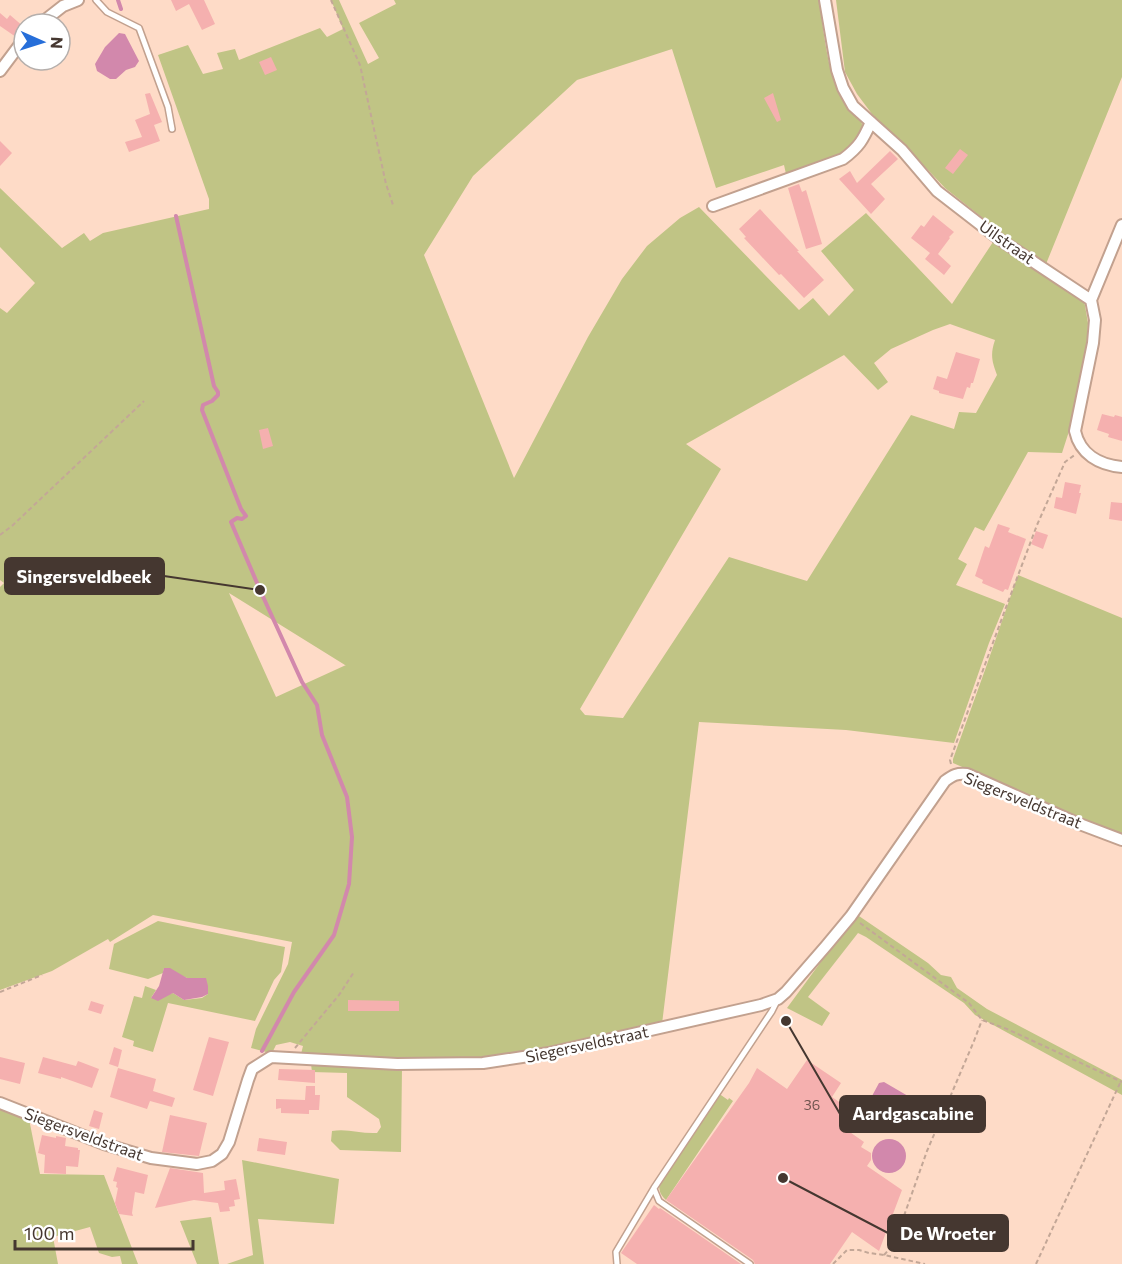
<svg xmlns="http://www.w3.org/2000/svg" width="1122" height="1264" font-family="Commissioner,sans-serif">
  <rect width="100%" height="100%" fill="#fedbc7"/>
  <path fill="#c0c485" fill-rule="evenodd" d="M331,0H339L368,64L379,58L359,23L396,4L394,0H819C824,30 827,75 843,100C850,111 863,118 864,131L852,147L837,156L786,174L784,165L716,188L672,49L577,80L473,176L424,255L514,478L588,337L622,279L647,246L680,218L699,207L799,310L813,298L829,316L854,290L821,251L866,213L952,304L993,242L1084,300L1088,323L1086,355L1071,425L1062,453L1028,452L984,531L975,527L958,559L967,564L956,585L1005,604L989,643L954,743L846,730L699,722L662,1024L530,1053L491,1058L365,1059L301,1054L303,1046L290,1042L276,1045L273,1051L266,1052L251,1048L256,1029L288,964L292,942L153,915L110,942L108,939L52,971L0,990V587L4,583L0,580V308L7,313L35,283L0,247V188L62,248L84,233L90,241L103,233L209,209V199L158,55L188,45L203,74L223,69L217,53L235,49L239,60L320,28L327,37L343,29ZM950,324L995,340C990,355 992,361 997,375L976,413L959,412L954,429L911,415L807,581L729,557L623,718L585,715L580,709L721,469L686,444L844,355L878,390L888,382L874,363L891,349L933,330ZM229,593L345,665H346L276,697Z
    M836,0H1122V77L1046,264L1004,235L945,188L911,152L872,114L857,94L845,72Z
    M1018,575L1122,618V836L953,763V759L985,670Z
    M856,914L928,963L941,975L951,977L957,988L987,1009L1122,1080V1095L975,1015L964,1003L866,937L858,933L808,997L830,1013L822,1026L787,1008Z
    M158,921L285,947L281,972L274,980L255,1021L168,1003L153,1052L133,1046L134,1041L122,1037L134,996L142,998L145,986L156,990L151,998L173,993L184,1000L202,998L208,994L187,978L164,968L163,973L148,979L109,969L114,944Z
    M311,1064L402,1067L401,1152L340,1150L331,1141L332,1131C347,1128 361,1134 377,1133L381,1127L379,1119L347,1097V1073L312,1072Z
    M718,1093L728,1100L729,1098L733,1101L666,1200C659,1194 659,1189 659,1180Z
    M0,1109L29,1119L40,1174L104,1175L138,1264H122L120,1256L112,1257L99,1253L90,1227L53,1237L58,1264H0Z
    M242,1160L339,1179L334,1224L258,1219L264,1264H227L253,1255Z
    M211,1217L219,1264H197L180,1221Z"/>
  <path fill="#d288ac" d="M119,33L125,34L139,61L135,67L126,70L116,79H110L97,71L95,64L105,47Z
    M164,968H170L187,978H206L208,986V994L202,997L184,1000L173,993L158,1001L151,998L159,986Z
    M884,1082L920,1103C923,1111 918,1122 910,1126L907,1124L871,1101L872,1096L879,1083Z
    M872 1156a17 17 0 1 1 34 0a17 17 0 1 1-34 0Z"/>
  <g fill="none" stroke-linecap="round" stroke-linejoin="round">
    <path stroke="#d288ac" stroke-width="4" d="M118,0L121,9
      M176,216L214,386L218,392V395L212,401L203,405L202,410L241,509L246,516L242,519L237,518L231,522L260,590L302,682L317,705L322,735L347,797L352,837L349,884L334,935L294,992L262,1051"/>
  </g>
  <path fill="#f5b0af" d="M171,0H204L215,24L202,30L189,4L176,11Z
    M0,13L7,19L10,15L24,27L16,37L0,26Z
    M271,57L277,70L265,75L259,62Z
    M150,93L162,122L154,125L160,141L129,152L125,142L142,137L135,120L150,114L145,94Z
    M773,93L781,120L777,122L764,98Z
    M0,141L12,153L0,166Z
    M960,149L968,155L953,174L945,168Z
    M890,151L898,159L871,184L885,199L871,214L839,179L850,171L857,183Z
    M799,184L802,192L806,190L822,244L806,249L788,188Z
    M760,209L799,251H797L824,280L804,298L781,274L779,275L744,238L746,237L739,229Z
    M933,215L954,232L949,237L950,238L938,254L951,266L944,275L925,259L930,253L911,238L921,225L924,227Z
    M956,352L980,359L973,383H971L970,388L967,387L963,399L939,393V391L933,389L937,376L947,379Z
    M1102,414L1114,417L1115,415L1122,417V441L1108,437L1109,434L1097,430Z
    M268,428L273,446L263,449L259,430Z
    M1065,482L1081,485L1079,493H1081L1076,514L1054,508L1056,497L1062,498Z
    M1111,502L1122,503V521L1109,519Z
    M998,524L1010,528L1008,532L1026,539L1008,590L1005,589L1003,592L982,583L983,580L975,576L985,546L989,548Z
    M1036,531L1048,535L1043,549L1031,544Z
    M348,1000L399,1001V1011H348Z
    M91,1001L104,1005L101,1014L88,1010Z
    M209,1037L229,1042L213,1096L193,1090Z
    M114,1047L122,1050L118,1067L109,1064Z
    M0,1057L25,1063L20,1084L0,1079Z
    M43,1057L76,1066L78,1061L99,1069L92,1088L61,1077V1079L38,1073Z
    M807,1060L841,1083L832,1097L855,1113L844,1128L864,1142L861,1147L871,1153V1160L867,1166L902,1190L879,1251L852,1232L830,1264H755L753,1260L666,1200L749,1083L757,1068L787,1089Z
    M118,1068L156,1079L153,1091L175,1098L172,1107L150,1101L147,1109L110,1097Z
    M279,1069L315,1070V1083L278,1080Z
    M306,1086H315V1095H320L319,1110H309V1114L281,1113V1108L276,1109V1099L305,1100Z
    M94,1110L103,1113L99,1129L89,1126Z
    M170,1115L207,1123L199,1156L162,1152Z
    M42,1135L56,1138V1136L66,1138L65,1146L78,1148V1150H80L78,1167L66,1166V1174L44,1173L45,1155L38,1153Z
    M259,1138L287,1142L285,1155L257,1151Z
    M117,1167L148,1175L144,1194L135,1192L132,1213L133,1216L119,1214L115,1203L118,1188L116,1187L117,1182L113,1181Z
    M170,1168L203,1173L204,1193L225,1190L224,1181L236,1179L240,1199L234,1200L235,1206L229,1207L230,1211L220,1212L218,1203L194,1200L155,1208Z
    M654,1205L659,1209L660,1208L741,1264H637L621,1253Z"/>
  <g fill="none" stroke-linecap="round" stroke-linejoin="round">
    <defs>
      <path id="lane" d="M96,0L107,12L139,28L168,107L172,129
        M654,1189L659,1201L750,1264
        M617,1264L616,1252L654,1188L772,1011L777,1001"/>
      <path id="street" d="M825,0L837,70L843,88L853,106L902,150L937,191L999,239L1091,300
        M40,24L63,6L78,0
        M0,71L24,39
        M713,206L843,159C859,147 863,140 871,122
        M1091,300L1095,320L1093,343L1075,431C1080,454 1099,465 1122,467
        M1091,300L1122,225
        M0,1103L104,1144L151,1158L197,1164L212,1161L222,1154L229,1142L248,1080L252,1069L271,1057L397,1064L483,1063L549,1053L761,1005L778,999L786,992L826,946L851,916L945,781C953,775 957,773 967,774L1077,823L1122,840"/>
    </defs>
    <use href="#lane" stroke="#c2a18f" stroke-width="8"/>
    <use href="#street" stroke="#c2a18f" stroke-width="14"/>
    <path stroke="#c3a797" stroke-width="2" stroke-dasharray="4.5 3" stroke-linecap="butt" d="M331,0L360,65L386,184L393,205
      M0,535L13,525L144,401
      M951,764L950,760L1005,610L1037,525L1065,462L1076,454
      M860,923L969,1003L982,1020L1007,1029L1122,1082
      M0,992L42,975
      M295,1048L339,995L354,972
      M884,1255L894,1244L927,1151L974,1041L982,1020
      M833,1264L847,1250H859L869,1253L884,1255L925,1264
      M1036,1264L1121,1081"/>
    <use href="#lane" stroke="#fff" stroke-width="5"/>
    <use href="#street" stroke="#fff" stroke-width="10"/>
  </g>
  <g text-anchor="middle" stroke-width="5" stroke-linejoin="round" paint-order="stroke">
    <g font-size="14" fill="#715550">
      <text x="812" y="1110">36</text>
    </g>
    <g font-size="16" fill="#453730" stroke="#fff">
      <text transform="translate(1007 242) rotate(35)" y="6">Uilstraat</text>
      <text transform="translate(1023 800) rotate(22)" y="6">Siegersveldstraat</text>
      <text transform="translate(587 1044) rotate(-12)" y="6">Siegersveldstraat</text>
      <text transform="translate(84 1134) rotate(20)" y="6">Siegersveldstraat</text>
    </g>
  </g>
  <path fill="none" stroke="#453730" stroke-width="2" d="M260 590L164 576M786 1021L840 1114M783 1178L888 1233"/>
  <g fill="#453730" stroke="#fff" stroke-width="2">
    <circle cx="260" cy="590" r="6"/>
    <circle cx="786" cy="1021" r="6"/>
    <circle cx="783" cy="1178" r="6"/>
  </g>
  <g fill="#453730" stroke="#453730" stroke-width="2">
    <rect x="5" y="558" width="159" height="36" rx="6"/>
    <rect x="840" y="1096" width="145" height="36" rx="6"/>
    <rect x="888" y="1215" width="120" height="36" rx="6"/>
  </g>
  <g font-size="18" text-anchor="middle" font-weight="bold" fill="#fff">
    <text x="84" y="583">Singersveldbeek</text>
    <text x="913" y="1120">Aardgascabine</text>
    <text x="948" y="1240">De Wroeter</text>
  </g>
  <g transform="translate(42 42) rotate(93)"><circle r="28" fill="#ffffff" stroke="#b5afac" stroke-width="1.5"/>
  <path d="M0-4.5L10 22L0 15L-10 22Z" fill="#266ed9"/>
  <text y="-9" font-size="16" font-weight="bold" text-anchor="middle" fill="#453730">N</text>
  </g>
  <path d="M15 1240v9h178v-9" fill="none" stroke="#453730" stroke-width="3"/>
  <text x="24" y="1240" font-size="18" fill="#453730" stroke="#ffffff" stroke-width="4.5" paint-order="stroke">100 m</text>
</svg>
